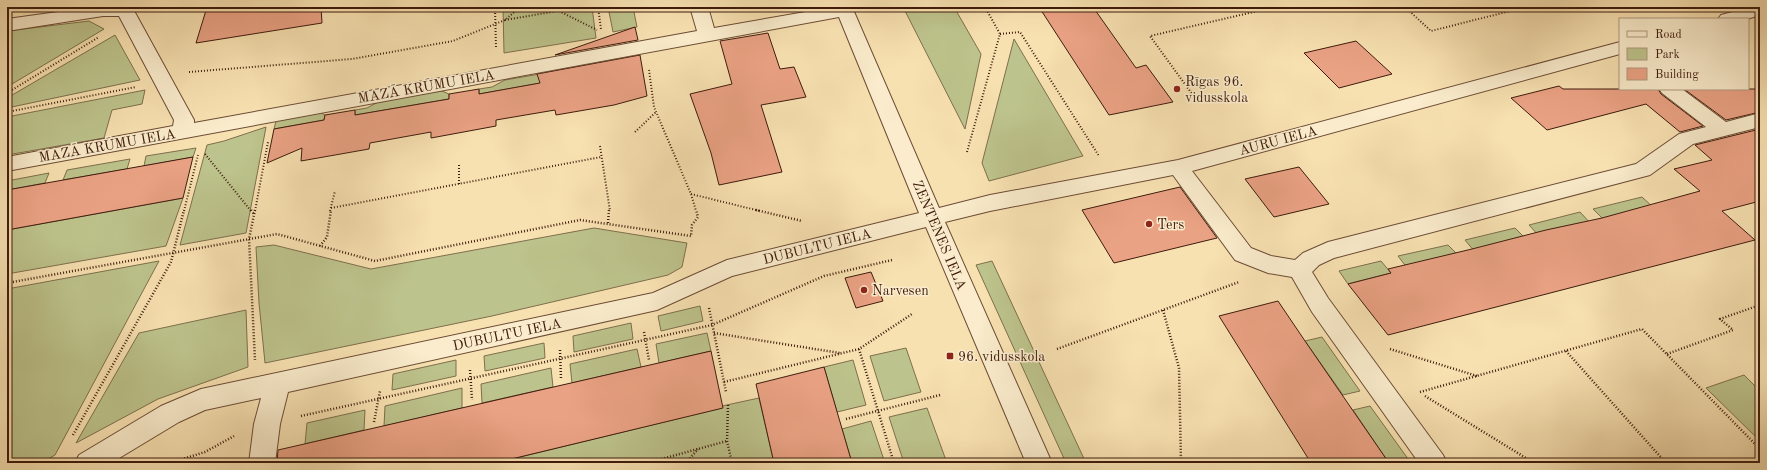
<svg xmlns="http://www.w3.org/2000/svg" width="1767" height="470" font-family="'Old Standard TT',serif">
  <rect width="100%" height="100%" fill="#f8e1b1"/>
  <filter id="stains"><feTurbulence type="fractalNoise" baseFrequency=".005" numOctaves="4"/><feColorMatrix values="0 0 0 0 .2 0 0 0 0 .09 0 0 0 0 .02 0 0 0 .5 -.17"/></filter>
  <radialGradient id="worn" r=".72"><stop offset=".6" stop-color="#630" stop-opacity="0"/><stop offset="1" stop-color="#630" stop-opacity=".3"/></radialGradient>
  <path fill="#bdc38c" stroke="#7e6f4c" d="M503,7H592L596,38L504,53Z
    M608,7H633L637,27L613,32Z
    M903,7H954L981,54L965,129Z
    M89,21L104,29L7,87V31Z
    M115,35L140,80L7,108V98Z
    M1014,39L1083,156L989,181L982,163Z
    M563,70L569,78L479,94V89L492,87L505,80Z
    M145,90L142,104L112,110L104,138L7,155V117Z
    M442,91L449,94V99L355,115V110L367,108L382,100Z
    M316,110L325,115L324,120L274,129L276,121Z
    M266,127L246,233L180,245L207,145L224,141Z
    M196,148L193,157L144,166L146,156Z
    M130,159L127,169L63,180L67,170Z
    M49,173L45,183L7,190V181Z
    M1642,197L1654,208L1605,221L1593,209Z
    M183,198L166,246L7,274V230Z
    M1580,212L1591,224L1540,237L1529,225Z
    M594,228L687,243L682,267L668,275L492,316L265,363L259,303L256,247L274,245L371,269Z
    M1515,228L1527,240L1475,252L1465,240Z
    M1448,245L1459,256L1408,269L1398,256Z
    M159,261L55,455L41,463H7V289Z
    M992,261L1086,463H1066L976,265Z
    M1381,261L1391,273L1348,284L1339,271Z
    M700,306L703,321L661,331L658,316Z
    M246,310L248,367L158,399L76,443L139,333Z
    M631,323L633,339L574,352L573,336Z
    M707,333L711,351L659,363L656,344Z
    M1322,337L1360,391L1343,395L1305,341Z
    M544,343L545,358L485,371L484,356Z
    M906,348L921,392L884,401L870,356Z
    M637,349L641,367L572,383L570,364Z
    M456,360V376L392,390L393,374Z
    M853,360L866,405L837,412L824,367Z
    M551,368L553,387L482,403L481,384Z
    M1744,375L1760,391V441L1706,388Z
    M462,388V408L384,426L385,406Z
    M759,398L774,463H495L722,408V406Z
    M1370,406L1411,463H1389L1353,410Z
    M927,408L947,463H904L889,417Z
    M365,410L364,430L305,444L307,423Z
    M871,421L885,463H852L842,429Z"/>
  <path fill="#eaa284" stroke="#3e1b0c" d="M207,7H321L322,23L196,43Z
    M1039,7H1093L1136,68L1146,65L1173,102L1109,115Z
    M635,27L638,40L555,55Z
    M768,33L780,69L794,67L806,97L761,105L782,172L719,185L711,153L690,94L732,84L720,41Z
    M1356,41L1392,74L1339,88L1304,53Z
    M640,55L647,96L614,105L556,115L555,110L496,120V126L431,138V132L370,143L369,149L301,161L302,148L267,163L274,129L324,120L325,115L355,110V115L449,99V94L479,89V94L540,83L537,74Z
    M1559,86L1563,89H1658L1661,94L1703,126L1680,132L1646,104L1547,130L1511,98Z
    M1684,89H1760V112L1726,120Z
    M1760,129V201L1722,211L1755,240L1388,335L1348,284L1391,273L1388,269L1472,249L1546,230L1602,218L1700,191L1674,169L1712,160L1695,145Z
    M193,157L183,198L7,230V190Z
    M1299,167L1329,204L1274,217L1245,179Z
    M1180,187L1217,238L1114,263L1082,210Z
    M871,272L883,301L856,308L845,278Z
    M1278,301L1305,341L1389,463H1311L1219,316Z
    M711,351L723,408L495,463H277L278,450Z
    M824,367L852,463H774L756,384Z"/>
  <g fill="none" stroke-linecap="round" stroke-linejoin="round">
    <defs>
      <path id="minor" d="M94,7H132L194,120V123L697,31L690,7H708L714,28L834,7H852L939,208L990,195L1178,160L1620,42V54L1192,171L1251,248L1271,256L1295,260L1303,253L1328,242L1636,164L1679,134L1706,127L1662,93L1659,89H1682L1726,122L1760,113V127L1693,144L1650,175L1334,258L1319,265L1312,272L1328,298L1443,455L1447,463H1419L1312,312L1292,277L1268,273L1235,260L1173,175L990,211L945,222L1052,463H1026L926,227L732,276L657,310L288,392L280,424L275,463H249L254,424L261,398L205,410L179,422L111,463H75L79,455L161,406L201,389L653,293L727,260L919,213L839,17L7,171V157L173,126L174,120L119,16H103L7,31V19Z
        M1751,7H1760V15L1747,19H1718L1721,15Z"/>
    </defs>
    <use href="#minor" stroke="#6c4c35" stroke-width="2"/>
    <path stroke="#3e1b0c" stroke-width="2" stroke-dasharray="1 2" stroke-linecap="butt" d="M495,7L496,48
      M551,7L597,30
      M598,7L601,29
      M1405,7L1431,31L1526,7
      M153,8L161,7
      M505,20L580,7
      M1000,34L1020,32L1099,156
      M649,70L654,107L691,194L696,211
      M189,72L352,59L453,41L505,20L520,7
      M7,93L99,37
      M1195,98L1150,36L1275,7
      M7,112L136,87
      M635,132L656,112
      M600,146L610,211
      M967,152L1000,34L985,7
      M205,154L251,211
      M459,165V184
      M691,194L760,211
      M331,208L601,157
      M184,211L198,155
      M255,211L268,142
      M330,211L335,191"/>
    <path stroke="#3e1b0c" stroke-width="2.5" stroke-dasharray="1 2" stroke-linecap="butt" d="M251,210L254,214
      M255,210L249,239L255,360
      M756,210L802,221
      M608,223L609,210
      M320,246L327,237L331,210
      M7,283L277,234L375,261L580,220L691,236L692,225L698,217L696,210
      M709,308L726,392
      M1163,310L1179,368L1181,463
      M644,332L649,360
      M714,333L840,353
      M859,349L894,463
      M1057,349L1239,282
      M1390,349L1477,376
      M560,350L561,379
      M1566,351L1666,463
      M1667,354L1733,330L1720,319L1760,305
      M470,370L472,400
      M724,382L859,349L912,314
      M1420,392L1642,329L1760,449
      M1425,396L1534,463
      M728,405L727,441L732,463
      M301,416L712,325L824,276L892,260
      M846,419L940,395
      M374,422L380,391
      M73,435L171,262L184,210
      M170,463L205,452L234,436
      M647,463L727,441
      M686,463L698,449"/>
    <use href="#minor" fill="#faeccc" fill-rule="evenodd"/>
  </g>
  <g fill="#8f2418" stroke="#faeccc" stroke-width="1.5">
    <circle cx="1177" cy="89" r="4"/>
    <circle cx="1149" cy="224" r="4"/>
    <circle cx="864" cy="290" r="4"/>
    <rect x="946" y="352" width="8" height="8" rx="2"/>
  </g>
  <g text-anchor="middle" stroke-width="3" stroke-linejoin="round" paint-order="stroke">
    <g font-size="14" fill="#3e1b0c" stroke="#faeccc" text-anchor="start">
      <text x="1185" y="86">Rīgas 96.<tspan x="1185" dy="16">vidusskola</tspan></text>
      <text x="1157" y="229">Ters</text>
      <text x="872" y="295">Narvesen</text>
      <text x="958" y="361">96. vidusskola</text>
    </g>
    <g font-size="14" fill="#3e1b0c" stroke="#faeccc">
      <text transform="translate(426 86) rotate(-10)" y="5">MAZĀ KRŪMU IELA</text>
      <text transform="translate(1278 140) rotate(-15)" y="5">AURU IELA</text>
      <text transform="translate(107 145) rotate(-10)" y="5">MAZĀ KRŪMU IELA</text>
      <text transform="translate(940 235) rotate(67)" y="5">ZENTENES IELA</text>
      <text transform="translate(817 246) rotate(-14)" y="5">DUBULTU IELA</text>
      <text transform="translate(507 334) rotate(-12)" y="5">DUBULTU IELA</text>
    </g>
  </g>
  <rect width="1767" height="470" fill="none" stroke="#f8e1b1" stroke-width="24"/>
  <rect x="8" y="8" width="1751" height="454" fill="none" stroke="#3e1b0c" stroke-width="2"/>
  <rect x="12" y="12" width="1743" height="446" fill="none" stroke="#3e1b0c"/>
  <rect x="1619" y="18" width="130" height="72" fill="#faeccc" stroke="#af987f"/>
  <rect x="1627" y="31" width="20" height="6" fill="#faeccc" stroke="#af987f"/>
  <text x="1655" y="38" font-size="12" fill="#3e1b0c">Road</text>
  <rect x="1627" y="48" width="20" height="12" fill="#bdc38c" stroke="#af987f"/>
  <text x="1655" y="58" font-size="12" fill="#3e1b0c">Park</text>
  <rect x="1627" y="68" width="20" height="12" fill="#eaa284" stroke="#af987f"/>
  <text x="1655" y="78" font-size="12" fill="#3e1b0c">Building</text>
  <rect width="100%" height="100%" filter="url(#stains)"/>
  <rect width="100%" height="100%" fill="url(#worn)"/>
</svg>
